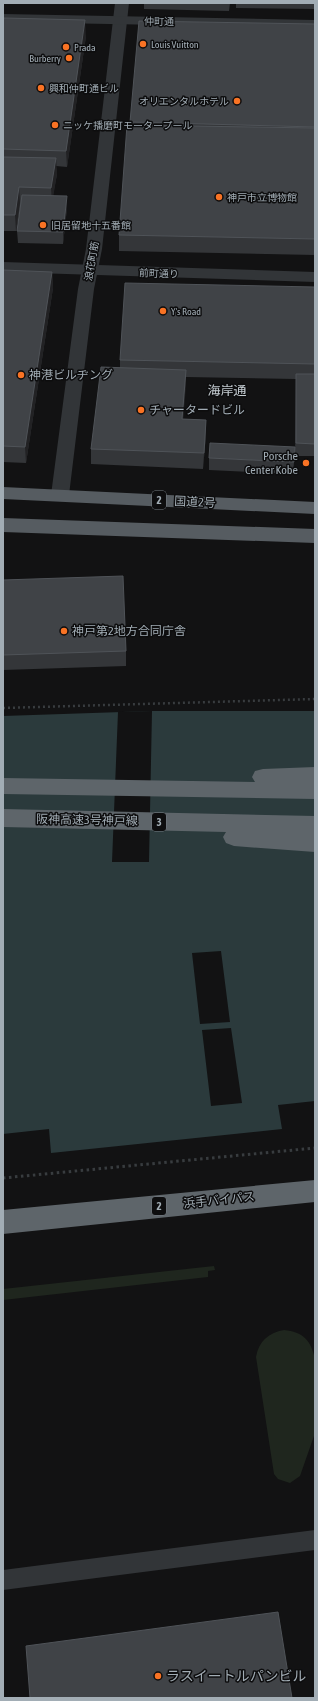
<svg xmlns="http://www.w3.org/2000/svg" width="318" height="1701" font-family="'Asap Condensed','Noto Sans JP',sans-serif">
  <rect width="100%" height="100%" fill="#121213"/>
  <path fill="#1f261e" d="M214,1266L215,1270L208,1271V1277L3,1300V1289Z
    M284,1330C303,1332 311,1340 315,1359V1433L300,1476L290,1483L278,1479L274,1474L256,1357C259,1341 268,1333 284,1330Z"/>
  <path fill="#2b3a3c" d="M152,711H315V1101L278,1105L282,1129L51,1153L49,1129L3,1134V716Z"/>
  <path fill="#121213" d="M152,711L149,862H112L118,712Z
    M221,951L230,1022L200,1024L192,953Z
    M231,1028L242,1103L211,1106L202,1030Z"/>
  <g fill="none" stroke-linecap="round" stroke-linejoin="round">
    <path stroke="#383c3f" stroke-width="2.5" stroke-dasharray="2 3" stroke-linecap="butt" d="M3,708L315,699"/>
    <path stroke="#383c3f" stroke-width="3" stroke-dasharray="2.5 3.5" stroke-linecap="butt" d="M3,1178L315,1148"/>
    <path fill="#323538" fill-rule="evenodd" d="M315,1530V1550L3,1590V1570Z"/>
    <path fill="#323538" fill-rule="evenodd" d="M115,3H129L102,249L94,289L69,495L67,500L60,501L53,500L51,495L78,289L86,249Z"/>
    <path fill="#323538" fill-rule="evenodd" d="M3,14L315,20V28L3,22Z
      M3,262L315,272V282L3,272Z"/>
    <path fill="#565c61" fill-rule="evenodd" d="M3,487L315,502V514L3,499Z
      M3,518L315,529V543L3,532Z"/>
    <path fill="#5e656a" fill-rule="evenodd" d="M315,767V799L3,794V778L255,782L252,777L255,771L263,769Z
      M3,809L315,816V834L302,833L315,834V852L234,846L226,843L223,837L226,832L3,827Z
      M315,1180V1202L3,1234V1210Z"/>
  </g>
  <path fill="#343639" d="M144,3H230L229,11L144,9Z
    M236,3H315V9L236,8Z
    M3,22L86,36L67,167L56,166L57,174L53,195L67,208L63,244L18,243L17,231L21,203L16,231H3Z
    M315,24V255L119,251V235L130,122Z
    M3,270L52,272L53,288L26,463L3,462Z
    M315,287V456H295L296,379L186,377L183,419L206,420V435L203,469L91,464V449L120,368V360Z
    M209,458L294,462L293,474L209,470Z
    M3,580L126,651V666L3,670Z"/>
  <path fill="#222224" d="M85,20L86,36L67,167L66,151Z
    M56,158L57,174L52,204L51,188Z
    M19,187L20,203L16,231L15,215Z
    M67,196V208L63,244V232Z
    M52,272L53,288L26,463L25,447Z
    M186,370V386L182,434V419Z
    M206,420V435L203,469L204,453Z"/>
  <path fill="#404347" stroke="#4f5358" d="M4,18L85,20L66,151L3,149V22Z
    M139,21L315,24V127L130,122Z
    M127,125L315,128V239L119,235Z
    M3,157L56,158L51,188L19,187L15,215H3Z
    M22,195L67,196L63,232L17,231Z
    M3,270L52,272L25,447L3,446Z
    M125,283L315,287V364L120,360Z
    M101,367L186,370L182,419L206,420L204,453L91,449Z
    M296,374H315V444L296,443Z
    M210,443L295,447L294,462L209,458Z
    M123,576L126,651L3,655V580Z
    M278,1612L292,1698H30L26,1646Z"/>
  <g fill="#f97324" stroke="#0d0d0e" stroke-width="1.5">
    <circle cx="143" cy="44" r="4"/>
    <circle cx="66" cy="47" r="4"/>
    <circle cx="69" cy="58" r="4"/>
    <circle cx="41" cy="88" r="4"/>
    <circle cx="237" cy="101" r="4"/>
    <circle cx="55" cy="125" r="4"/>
    <circle cx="219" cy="197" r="4"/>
    <circle cx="43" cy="225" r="4"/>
    <circle cx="163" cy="311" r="4"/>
    <circle cx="21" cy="375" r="4"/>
    <circle cx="141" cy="410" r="4"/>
    <circle cx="306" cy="463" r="4"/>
    <circle cx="64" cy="631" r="4"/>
    <circle cx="158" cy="1676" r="4"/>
  </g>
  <g text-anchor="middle" stroke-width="3" stroke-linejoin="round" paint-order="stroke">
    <g font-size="10" fill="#a2adb5" stroke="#0d0d0e">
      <text transform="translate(159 21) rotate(1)" y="4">仲町通</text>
      <text transform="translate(91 261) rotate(-80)" y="4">浪花町筋</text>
      <text transform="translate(159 273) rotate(2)" y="4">前町通り</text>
    </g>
    <g font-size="10" fill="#a2adb5" stroke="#0d0d0e" text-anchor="start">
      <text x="151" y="48">Louis Vuitton</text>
      <text x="74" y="51">Prada</text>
      <text x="61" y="62" text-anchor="end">Burberry</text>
      <text x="49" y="92">興和仲町通ビル</text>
      <text x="229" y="105" text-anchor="end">オリエンタルホテル</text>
      <text x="63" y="129">ニッケ播磨町モータープール</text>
      <text x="227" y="201">神戸市立博物館</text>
      <text x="51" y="229">旧居留地十五番館</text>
      <text x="171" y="315">Y's Road</text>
    </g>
    <g fill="#0d0d0e" stroke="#757d83" stroke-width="1">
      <rect x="152" y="491" width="14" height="18" rx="3"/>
      <rect x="152" y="813" width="14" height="18" rx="3"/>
      <rect x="152" y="1197" width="14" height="18" rx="3"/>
    </g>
    <g font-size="11" font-weight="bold" fill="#a2adb5">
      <text x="159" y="504">2</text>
      <text x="159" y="826">3</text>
      <text x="159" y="1210">2</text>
    </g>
    <g font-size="12" fill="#a2adb5" stroke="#0d0d0e" text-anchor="start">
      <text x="29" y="379">神港ビルヂング</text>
      <text x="149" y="414">チャータードビル</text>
      <text x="298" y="460" text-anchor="end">Porsche<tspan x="298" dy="14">Center Kobe</tspan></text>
      <text x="72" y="635">神戸第2地方合同庁舎</text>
    </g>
    <g font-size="12" fill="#a2adb5" stroke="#0d0d0e">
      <text transform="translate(195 502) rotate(3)" y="4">国道2号</text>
      <text transform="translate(87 820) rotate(1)" y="4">阪神高速3号神戸線</text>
      <text transform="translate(219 1200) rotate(-6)" y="4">浜手バイパス</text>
    </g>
    <g font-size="13" fill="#c3cbd0" stroke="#0d0d0e">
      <text x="227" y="395">海岸通</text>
    </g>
    <g font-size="14" fill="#a2adb5" stroke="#0d0d0e" text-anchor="start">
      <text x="166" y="1681">ラスイートルパンビル</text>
    </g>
  </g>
  <rect width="318" height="1701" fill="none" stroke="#a2adb5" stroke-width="8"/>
</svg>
